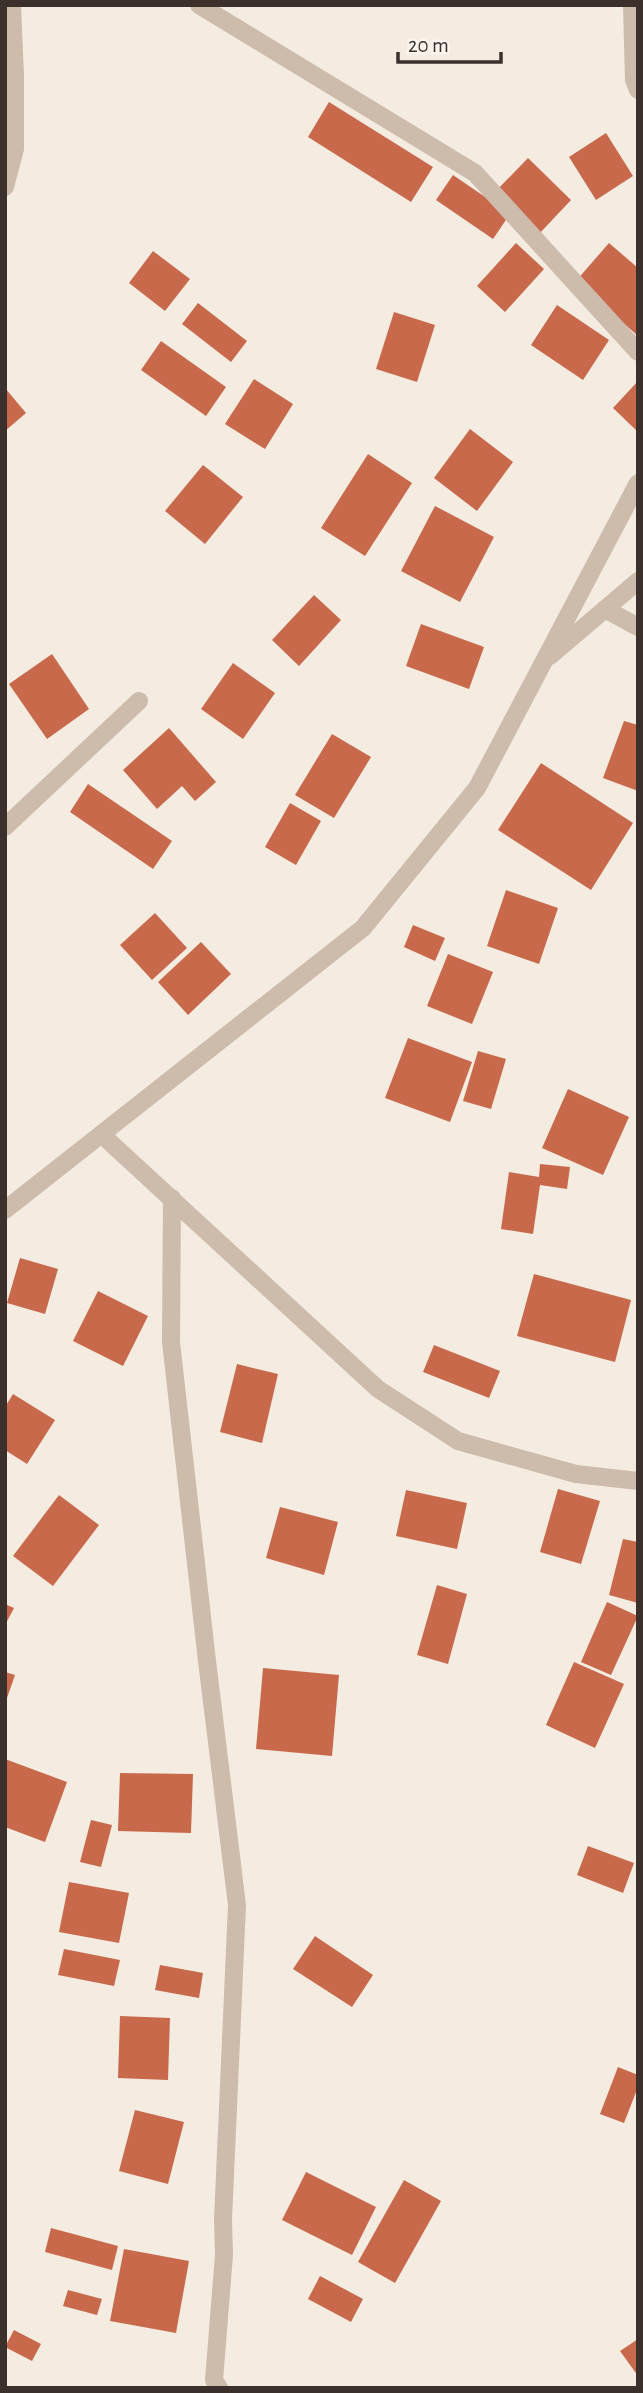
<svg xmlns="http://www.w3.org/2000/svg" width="643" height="2393" font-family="'Alegreya Sans',sans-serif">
  <rect width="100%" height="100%" fill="#f4ebe1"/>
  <path fill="#c8694b" d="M329,102L433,167L411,202L308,137Z
    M606,133L633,176L596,200L569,157Z
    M528,158L571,200L539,234L496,191Z
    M453,175L510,214L493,239L436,200Z
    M516,243L544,269L505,312L477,286Z
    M609,243L638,268V336L576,281Z
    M153,251L190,279L165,311L129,283Z
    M198,303L247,341L231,362L182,324Z
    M557,305L609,340L583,380L531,345Z
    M394,312L435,325L417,382L376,369Z
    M161,341L226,387L206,416L141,370Z
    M254,379L293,404L265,449L225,424Z
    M638,381V432L613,408Z
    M5,388L26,413L5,431Z
    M470,429L513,462L477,511L434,478Z
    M368,454L412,483L365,556L321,528Z
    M203,465L243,497L205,544L165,511Z
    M435,506L494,537L460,602L401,571Z
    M314,595L341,620L299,666L272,640Z
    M421,624L484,647L469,689L406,666Z
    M52,654L89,709L47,739L9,684Z
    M233,663L275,693L243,739L201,709Z
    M624,721L638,725V791L603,778Z
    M169,728L216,782L195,801L182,786L157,809L123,770Z
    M332,734L371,757L334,818L295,795Z
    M541,763L633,823L591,890L498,830Z
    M88,784L172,841L153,869L70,812Z
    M290,803L321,821L296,865L265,847Z
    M506,890L558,908L539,964L487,946Z
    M155,913L187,948L152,980L120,945Z
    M413,925L445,938L435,961L404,947Z
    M201,942L231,974L188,1015L158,982Z
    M448,954L493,972L472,1024L427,1006Z
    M408,1038L472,1062L450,1122L385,1098Z
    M478,1051L506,1059L491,1109L463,1101Z
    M568,1089L629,1117L603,1175L542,1148Z
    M540,1164L570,1167L567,1189L540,1185L533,1234L501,1229L509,1172L539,1177Z
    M20,1258L58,1269L45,1314L7,1303Z
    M534,1274L631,1300L615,1362L517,1336Z
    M98,1291L148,1316L123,1366L73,1341Z
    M434,1345L500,1371L489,1398L423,1372Z
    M237,1364L278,1374L262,1443L220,1432Z
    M13,1394L55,1420L27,1464L5,1450V1407Z
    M558,1489L600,1501L581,1564L540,1552Z
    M406,1490L467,1503L457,1549L396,1536Z
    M59,1495L99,1525L53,1586L13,1556Z
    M280,1507L338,1522L324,1575L266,1558Z
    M623,1539L638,1542V1603L609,1595Z
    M437,1585L467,1594L448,1664L417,1655Z
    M607,1602L638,1616L611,1675L581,1662Z
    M5,1604L14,1608L5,1625Z
    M574,1662L624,1684L595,1748L546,1725Z
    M263,1668L339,1675L332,1756L256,1749Z
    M5,1672L15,1675L6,1701L5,1700Z
    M5,1759L67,1782L45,1842L5,1827Z
    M120,1773L193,1774L191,1833L118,1831Z
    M91,1820L112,1825L101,1867L80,1862Z
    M588,1846L634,1863L623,1893L577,1875Z
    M69,1882L129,1893L119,1943L59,1932Z
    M315,1936L373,1975L352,2007L293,1969Z
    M64,1949L120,1960L114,1986L58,1975Z
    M160,1965L203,1973L199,1998L155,1990Z
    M120,2016L170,2018L168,2080L118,2078Z
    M618,2067L638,2075V2087L624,2123L600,2114Z
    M135,2110L184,2122L168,2184L119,2171Z
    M306,2172L376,2207L352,2255L282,2220Z
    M404,2180L441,2201L395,2283L358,2262Z
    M51,2228L118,2246L112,2270L45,2252Z
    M124,2249L189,2261L176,2333L110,2321Z
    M320,2276L363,2299L351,2322L308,2299Z
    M68,2290L102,2299L97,2315L63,2306Z
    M14,2330L41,2344L32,2361L5,2347Z
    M638,2339V2376L620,2351Z"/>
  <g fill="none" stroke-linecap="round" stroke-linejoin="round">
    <path stroke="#cdbbac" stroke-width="18" d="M199,5L475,173L638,352
      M632,5L634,80L638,90
      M5,187L15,149V77L12,5
      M605,609L638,627
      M550,656L638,581
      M5,827L139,701
      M101,1134L378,1389L458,1441L576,1474L638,1481
      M172,1198L171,1342L207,1661L237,1905L223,2220L224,2255L214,2380L219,2388
      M5,1210L363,928L477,788L638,483"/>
  </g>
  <rect width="643" height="2393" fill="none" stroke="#3b302b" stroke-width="14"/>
  <path d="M398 52v10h103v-10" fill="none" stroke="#3b302b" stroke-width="3.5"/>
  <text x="408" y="52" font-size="21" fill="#3b302b" stroke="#fbf5ee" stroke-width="5" paint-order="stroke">20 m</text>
</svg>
